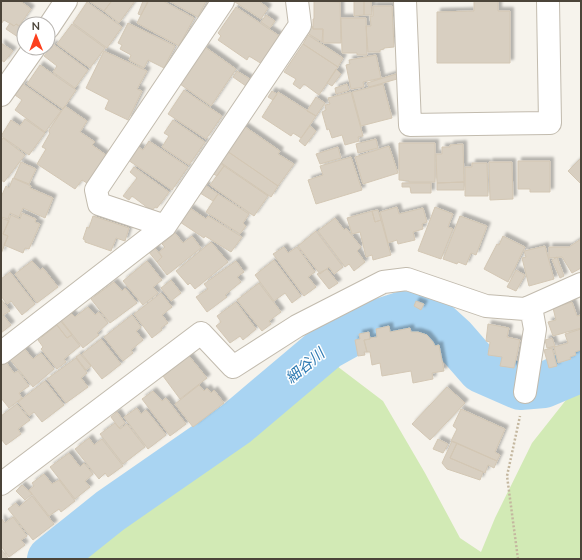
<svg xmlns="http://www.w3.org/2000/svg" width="582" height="560" font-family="Mulish,'Noto Sans JP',sans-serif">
  <defs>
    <filter id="shadow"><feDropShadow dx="3.5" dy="-3.5" stdDeviation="1" flood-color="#0004"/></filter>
  </defs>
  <rect width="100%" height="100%" fill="#f6f3ec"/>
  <path fill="#d2eab5" d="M329,360L383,401L425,473L460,538L481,552L495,518L532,443L581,381V559H61L117,513L242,428Z"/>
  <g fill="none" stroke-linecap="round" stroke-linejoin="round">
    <path stroke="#a9d4f2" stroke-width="46" d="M50,559L110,511L237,423L327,347L363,327L403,314L431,318L454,339L481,370L520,387L544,385L581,369"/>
  </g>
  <path fill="#d8cfc1" stroke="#d3c7b4" filter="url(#shadow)" d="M1,1H20L31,9L19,26L16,24L14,26L4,20L1,24Z
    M89,1H109L111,2L104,11Z
    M109,1H135L119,23L104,11L111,2Z
    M143,1L148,2L141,15L138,14Z
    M148,1H163L194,18L179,46L137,23Z
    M169,1H206L198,17Z
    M236,1H260V2L268,8L261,19L235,2Z
    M314,1L340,2L341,43H323V29H313V19H314Z
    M354,1H364V15L354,16Z
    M364,1H371L372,15H364Z
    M474,1H498V11H510V63H437V12L474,11Z
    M87,2L122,27L107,48L73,23Z
    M373,6H392L394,47L384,48V49L380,50V52H368L366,26H371L370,16H373Z
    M236,7L281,37L262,64L249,56L247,60L218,40L221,36L218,33Z
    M266,15L275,21L270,28L261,22Z
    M341,18H366L367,55H357V53H342Z
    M10,23L14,26L16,24L24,29V35L21,39L6,29Z
    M128,23L175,46L164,68L148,60L144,68L129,60L131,55L120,49L122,45L118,43Z
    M72,24L105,48L90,68L57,44Z
    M312,26L313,29H323L322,42L307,33Z
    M308,35L343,58L338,67L303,44Z
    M1,43L13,51L4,62L1,60Z
    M53,44L88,70L75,88L53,72L57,66L44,56Z
    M303,44L338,67L319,95L304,84L300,89L293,84L296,79L284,72Z
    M205,47L236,69L211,106L180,84Z
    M104,51L147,71L137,89L142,91L128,120L105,109L109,100L86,88Z
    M376,55L381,78L363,82L364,87L351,89L346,65L350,64L349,60Z
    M40,65L76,90L63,109L27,84Z
    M336,69L341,74L332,86L327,83Z
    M237,71L250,79L246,86L233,77Z
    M396,74L397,79L369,87L367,83Z
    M23,84L61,111L45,132L15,110L22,100L15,95Z
    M347,84L349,90L336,94L335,88Z
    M383,84L392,118L361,126L352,92Z
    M184,90L222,116L206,139L168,114Z
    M272,91L277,94L273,100L268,97Z
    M278,92L316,116L301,138L293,133L291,136L262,117Z
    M351,92L363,136L358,137L359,141L345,145L342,135L332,138L329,129L327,130L322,112L326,110L325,105L330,104L328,98Z
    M316,97L325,103L316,116L307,111Z
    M65,106L87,121L80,132L95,142L92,145L106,155L87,183L82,180L75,189L37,164L46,149L42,147L50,133L49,132V130Z
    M25,119L45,133L29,155L1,136L11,120L20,126Z
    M173,120L205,142L189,165L162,147L169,136L164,133Z
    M244,126L280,151L278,154L294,164L278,186L227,151Z
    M310,126L316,131L305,146L299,141Z
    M3,138L25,155L4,182L1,180V141Z
    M376,139L378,148L358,153L356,144Z
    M149,141L188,167L172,190L128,160L137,146L143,150Z
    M399,143H435V182H409V181L399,180Z
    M463,144L464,182L437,183L436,154H442V147H450V145Z
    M389,146L398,173L363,184L355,157Z
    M338,147L341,158L320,164L316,154Z
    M227,151L278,186L271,197L220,162Z
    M351,157L362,190L316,204L308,180L323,175L320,166Z
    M581,158V184L568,171Z
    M518,161H550V192H530V189H518Z
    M21,162L36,169L29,184L14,178Z
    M489,162H512L513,199L490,200Z
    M220,163L224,166L217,176L212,173Z
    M472,163H487L488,196H465V167H472Z
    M224,166L268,196L254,216L210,185Z
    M134,167L169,192L157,208L155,207L152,211L132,196L129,200L123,196L137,178L130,172Z
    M13,178L31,186L30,188L53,198L45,218L23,208L19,217L10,213L8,219L1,217V197L6,186L9,188Z
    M464,182V190H437V183Z
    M402,183H431V193H411L410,187H402Z
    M205,185L218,194L213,201L200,193Z
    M218,194L249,214L243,223L246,226L240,234L206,212Z
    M397,207L399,214L423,208L427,222L422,224L423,229L413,232L415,240L398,244L397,240L388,243L380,212Z
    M435,207L453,214L448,227L453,229L441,259L418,251Z
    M190,208L206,219L208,216L242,237L231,252L205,236L204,238L180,222Z
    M378,210L381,220L375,222L372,211Z
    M372,211L375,222L381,220L391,255L373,260L372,255L366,257L360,232L352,234L347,218Z
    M22,213L36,219L35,222L40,224L29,249L25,248L23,253L4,245L8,236L3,234L11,215L20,219Z
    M93,216L129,228L125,241L116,238L111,251L85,242V240L83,239L87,227L89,228Z
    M460,216L487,226L476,255L471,253L466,265L458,262L457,264L443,259Z
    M1,218L9,221L3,234L8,236L1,254Z
    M335,218L344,230L346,228L361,247L357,251L365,262L354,271L349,264L345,267L318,231Z
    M316,231L343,267L334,274L329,267L320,274L298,246Z
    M175,233L183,243L192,236L201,248L167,275L157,262L162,257L159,252L165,247L162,244Z
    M503,236L525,247L508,282L484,269L497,244L499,245Z
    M581,239V268L572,273L562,257L549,258V247H569Z
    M211,242L228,262L195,289L190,283L188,285L176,271Z
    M545,246L554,279L529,286L522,258L526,257L524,251Z
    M154,247L162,257L157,262L148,251Z
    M284,247L288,253L297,247L315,272L308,277L316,287L304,296L273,254Z
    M557,257L564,276L560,278L552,260Z
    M274,260L301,296L292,303L285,293L274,301L255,275Z
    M32,261L40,270L43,268L58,287L37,303L15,274Z
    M147,261L162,280L153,287L158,293L143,305L123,281Z
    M236,261L244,272L237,277L241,282L225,295L227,297L207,312L196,297L208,289L204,284Z
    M327,269L338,283L329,289L317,274Z
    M516,270L525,275L516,291L507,287Z
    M10,272L35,304L22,315L11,301L7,304L1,296V279Z
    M171,280L181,293L171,301L161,288Z
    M114,282L122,291L125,288L137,303L110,323L91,299Z
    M259,283L281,312L269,321L271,324L262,331L237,300Z
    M161,293L172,307L162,315L168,323L161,328L162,330L152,338L134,314Z
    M1,299L10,311L3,315L11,325L1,333Z
    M416,301L424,304L421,310L414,306Z
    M236,302L256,329L243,340L240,336L230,343L216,326L221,322L217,316Z
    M572,302L577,316L581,315V328L553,336L548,322L556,320L553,308Z
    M88,307L95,315L99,312L108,323L97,333L99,335L83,348L61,320L70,312L75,317Z
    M132,315L141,327L136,331L143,340L131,350L133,353L123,361L104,337Z
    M59,319L72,335L67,338L57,325L55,326L53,324Z
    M488,324L509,328L507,337L520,340L514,368L500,366L502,357L488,355L490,342L486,341Z
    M57,325L67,338L71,335L80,346L64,359L66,362L57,369L41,349L43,347L38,340Z
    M389,326L390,332L410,328L411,332H418L427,335L433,342L435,346L439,345L444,371L432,373L433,379L413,383L411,371L382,376L380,363L372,365L370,352H367L364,340L370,339V338L377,337L376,329Z
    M581,329V350L575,352L576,355L570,357L571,359L558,363L554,347L568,343L565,334Z
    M369,332L370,339L364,340L367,352H364L365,355L358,356L355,340L360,339L359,334Z
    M552,338L555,346L547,348L545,340Z
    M101,339L121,364L102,379L82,354Z
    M23,347L33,359L41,353L54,369L33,387L9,358Z
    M552,348L557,366L549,368L544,350Z
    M80,354L91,366L86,370L76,357Z
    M189,356L207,378L180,399L163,376Z
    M76,358L87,373L81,378L88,387L66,403L47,379Z
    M5,361L14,373L18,371L29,386L19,393L22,398L9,408L1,398V364Z
    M45,381L64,405L42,422L34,412L29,416L18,402Z
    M199,385L204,391L207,388L211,393L214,390L224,403L193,427L175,404Z
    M447,387L465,403L430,440L412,424Z
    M153,391L162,401L166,398L186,424L170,436L142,399Z
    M17,404L30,420L18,429L21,434L6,445L1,439V416Z
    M137,408L141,414L146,410L166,435L148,449L124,417Z
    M461,409L505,429L495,452L500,455L497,461L451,441L457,429L453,426Z
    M117,412L125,423L119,428L111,417Z
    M115,423L120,429L127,424L145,447L123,464L100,434Z
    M89,438L94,445L102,439L123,466L108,477L105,473L99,479L75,449Z
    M438,439L448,444L443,453L433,449Z
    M452,441L457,443L450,458L483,472L480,480L447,469L442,463Z
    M457,443L497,461L494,468L488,465L485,473L450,458Z
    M69,453L80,467L84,463L93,474L85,481L90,487L75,499L50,467Z
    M44,474L52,484L59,480L75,501L61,512L59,509L49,516L29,490L34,486L32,483Z
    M22,485L32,494L25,500L16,491Z
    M32,496L54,524L33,540L8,509L16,503L19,507Z
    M13,517L27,536L21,540L25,545L9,557L1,546V518L5,523Z
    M1,549L8,558L7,559H1Z"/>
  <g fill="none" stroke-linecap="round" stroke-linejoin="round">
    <defs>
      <path id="minor" d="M405,1L410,125L550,123L548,1
        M48,28L66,1
        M1,95L34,48
        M165,226L99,204L96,190L223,1
        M1,353L165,226L300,25L297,1
        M525,392L535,329L531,307
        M1,484L201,333L233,367L297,326L383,282L407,279L486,306L525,309L581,284"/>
    </defs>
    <use href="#minor" stroke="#c2bbae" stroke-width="24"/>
    <path stroke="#c4b79f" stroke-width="2.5" stroke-dasharray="2 2" stroke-linecap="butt" d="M518,559L507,476L520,416"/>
    <use href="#minor" stroke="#fff" stroke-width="22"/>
  </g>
  <g text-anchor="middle" stroke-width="3" stroke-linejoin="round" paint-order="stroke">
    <g font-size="15" font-style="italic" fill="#2e7ab2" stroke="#fff">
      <text transform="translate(305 366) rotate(-40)" y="5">細谷川</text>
    </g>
  </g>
  <rect width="582" height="560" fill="none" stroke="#4b4439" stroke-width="4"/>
  <g transform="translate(36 36) rotate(359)"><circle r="19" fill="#ffffff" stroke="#b7b4b0"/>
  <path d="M0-3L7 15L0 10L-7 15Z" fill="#fc3f1d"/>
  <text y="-6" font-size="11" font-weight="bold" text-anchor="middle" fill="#4b4439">N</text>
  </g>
</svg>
